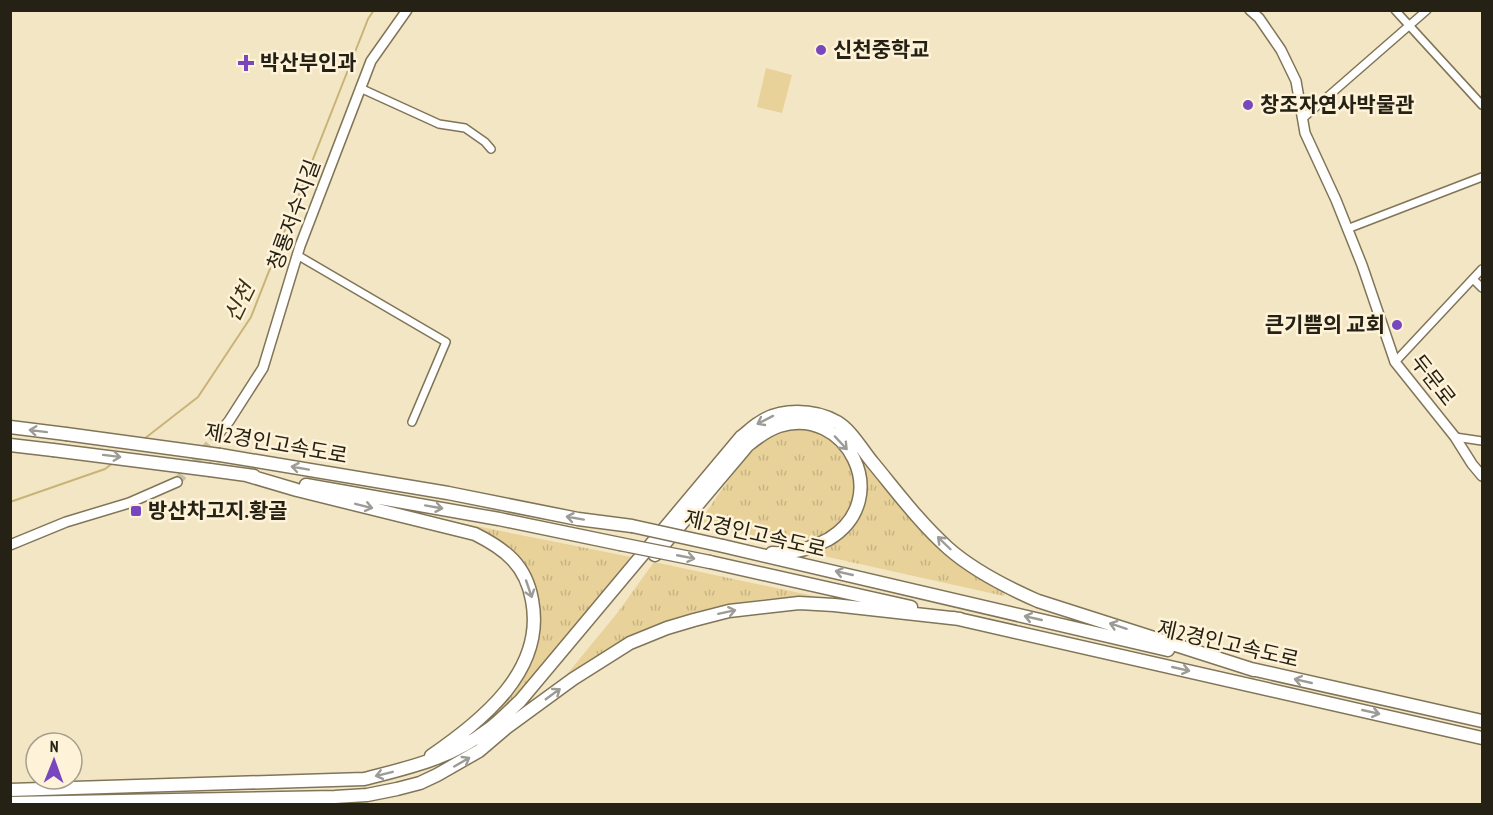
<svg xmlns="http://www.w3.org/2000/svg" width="1493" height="815" font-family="'PT Sans Narrow','Noto Sans KR',sans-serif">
  <defs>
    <pattern id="grass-tufts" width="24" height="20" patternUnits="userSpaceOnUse" patternTransform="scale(1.5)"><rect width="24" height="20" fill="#e8d29a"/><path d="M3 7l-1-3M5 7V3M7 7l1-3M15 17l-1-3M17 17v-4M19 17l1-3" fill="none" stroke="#c7b484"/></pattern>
  </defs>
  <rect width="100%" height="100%" fill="#f3e6c5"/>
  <path fill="url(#grass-tufts)" d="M795,428C809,431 823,431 834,441C863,466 860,522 822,537C791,549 731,530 700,521C718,496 749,445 777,432C782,430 789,430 795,428Z
    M860,456L913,521L945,552L1005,593L1004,596L810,553C822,547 839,542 848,533C869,513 869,481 860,456Z
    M441,519L631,557L516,698L486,725C521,684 559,638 532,581C526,568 517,553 505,545C487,531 462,526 441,519Z
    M654,562L814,596C754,598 694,606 640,633C612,647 586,667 559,684L618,612Z"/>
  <path fill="#e8d29a" d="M766,68L792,75L782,113L757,107Z"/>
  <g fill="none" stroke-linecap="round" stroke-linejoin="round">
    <path stroke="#cab377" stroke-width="2" d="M144,439L198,397L251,317L368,19L374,10
      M10,502L105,469L113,463"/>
    <path stroke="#cabfa2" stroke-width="9" stroke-dasharray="9 4.5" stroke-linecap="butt" d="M177,482L219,433"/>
    <defs>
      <path id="street" d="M1395,10L1482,105
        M360,88L439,124L465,128L485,142L491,149
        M1302,119L1427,10
        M1347,229L1482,177
        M297,255L446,342L412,422
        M1473,279L1482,288
        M1395,362L1482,269
        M1455,437L1482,441"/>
      <path id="secondary" d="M1250,10L1259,18L1281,50L1296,81L1305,133L1336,200L1362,265L1395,362L1455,437L1472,464L1482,476
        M219,433L229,421L263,368L300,246L371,61L407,10
        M10,545L66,522L129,503L177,482"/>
      <path id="highway" d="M10,427L66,434
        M10,445L53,450
        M220,455L448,493L578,519L632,526
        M210,470L254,476
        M246,475L297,490L475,534C505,549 526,565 532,600C546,671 482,720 431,756
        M306,485L499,519L620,544
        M723,546L1168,650
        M655,555L748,445C758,437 767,430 779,426C845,404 896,498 829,539C811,549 792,554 772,553
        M710,562L911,607
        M954,618L1482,738
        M1247,668L1482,721
        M10,790L364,779C408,768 452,758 489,729C500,721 510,710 520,701L741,437C747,433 752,427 759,423C780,408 814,409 837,422C852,431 862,450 873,463C897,492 920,523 948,548C974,571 1006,587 1038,601L1254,670
        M10,803L335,797L367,795L397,789L420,783L437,775L479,751L506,728L573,679L630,643L667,628L694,620L729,611L799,603L834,605L960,619"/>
    </defs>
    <use href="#street" stroke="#817558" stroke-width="10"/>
    <use href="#secondary" stroke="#817558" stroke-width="12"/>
    <use href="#highway" stroke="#817558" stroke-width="15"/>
    <use href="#street" stroke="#fff" stroke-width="7"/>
    <use href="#secondary" stroke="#fff" stroke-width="9"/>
    <use href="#highway" stroke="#fff" stroke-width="12"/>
    <defs>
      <path id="highway-bridge" d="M66,434L220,455
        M53,450L210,470
        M632,526L723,546
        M620,544L710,562"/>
    </defs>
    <use href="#highway-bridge" stroke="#817558" stroke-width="15" stroke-linecap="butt"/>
    <use href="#highway-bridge" stroke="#fff" stroke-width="12"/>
  </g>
  <defs><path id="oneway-shaft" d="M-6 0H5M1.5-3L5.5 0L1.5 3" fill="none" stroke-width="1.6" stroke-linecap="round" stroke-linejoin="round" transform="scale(1.5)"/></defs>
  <g stroke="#9d9b96">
    <use href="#oneway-shaft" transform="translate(765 420) rotate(153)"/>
    <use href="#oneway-shaft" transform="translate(38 431) rotate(-173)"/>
    <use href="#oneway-shaft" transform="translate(841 443) rotate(47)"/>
    <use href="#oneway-shaft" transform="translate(112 456) rotate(7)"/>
    <use href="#oneway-shaft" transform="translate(300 468) rotate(-170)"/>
    <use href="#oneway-shaft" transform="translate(364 506) rotate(14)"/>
    <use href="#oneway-shaft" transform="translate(434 507) rotate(10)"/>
    <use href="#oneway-shaft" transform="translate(575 518) rotate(-170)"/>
    <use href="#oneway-shaft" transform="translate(944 543) rotate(-136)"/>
    <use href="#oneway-shaft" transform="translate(686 557) rotate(11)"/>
    <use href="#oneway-shaft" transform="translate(844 573) rotate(-167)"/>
    <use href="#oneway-shaft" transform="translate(529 589) rotate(71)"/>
    <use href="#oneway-shaft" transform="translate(727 612) rotate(-12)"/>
    <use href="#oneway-shaft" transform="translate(1033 618) rotate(-167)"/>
    <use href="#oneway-shaft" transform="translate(1118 626) rotate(-162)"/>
    <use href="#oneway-shaft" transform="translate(1181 669) rotate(13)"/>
    <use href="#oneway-shaft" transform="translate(1303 681) rotate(-167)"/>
    <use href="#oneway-shaft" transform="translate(553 694) rotate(-36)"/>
    <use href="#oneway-shaft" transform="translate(1371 712) rotate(13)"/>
    <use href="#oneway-shaft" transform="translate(462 762) rotate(-30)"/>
    <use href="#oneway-shaft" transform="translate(384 774) rotate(166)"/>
  </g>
  <g fill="#7846bd" stroke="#fef3d9" stroke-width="2">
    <circle cx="821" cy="50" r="6"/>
    <path d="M243 54h6v6h6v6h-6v6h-6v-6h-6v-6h6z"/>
    <circle cx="1248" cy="105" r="6"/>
    <circle cx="1397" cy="325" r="6"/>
    <rect x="130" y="505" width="12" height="12" rx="3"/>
  </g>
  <g text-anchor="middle" stroke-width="5" stroke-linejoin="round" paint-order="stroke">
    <g font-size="21" font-weight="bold" fill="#252115" stroke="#fef3d9" text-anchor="start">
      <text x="833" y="57">신천중학교</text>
      <text x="260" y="70">박산부인과</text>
      <text x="1260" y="112">창조자연사박물관</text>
      <text x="1385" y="332" text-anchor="end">큰기쁨의 교회</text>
      <text x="148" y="518">방산차고지.황골</text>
    </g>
    <g font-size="21" fill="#252115" stroke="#fef3d9">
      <text transform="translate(294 215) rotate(-70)" y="7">청룡저수지길</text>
      <text transform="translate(1433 380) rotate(52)" y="7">두문로</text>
      <text transform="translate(276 444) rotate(10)" y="7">제2경인고속도로</text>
      <text transform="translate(755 534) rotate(13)" y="7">제2경인고속도로</text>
      <text transform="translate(1228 644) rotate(13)" y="7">제2경인고속도로</text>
    </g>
    <g font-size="22" font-style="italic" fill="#3a3014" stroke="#fef3d9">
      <text transform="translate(239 302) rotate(-64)" y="8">신천</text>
    </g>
  </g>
  <rect width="1493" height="815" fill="none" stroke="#252115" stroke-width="24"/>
  <g transform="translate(54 761) rotate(1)"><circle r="28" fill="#fef3d9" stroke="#a79f8b" stroke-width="1.5"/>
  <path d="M0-4.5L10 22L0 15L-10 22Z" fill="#7846bd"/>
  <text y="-9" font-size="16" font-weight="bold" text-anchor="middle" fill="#252115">N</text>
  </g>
</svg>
